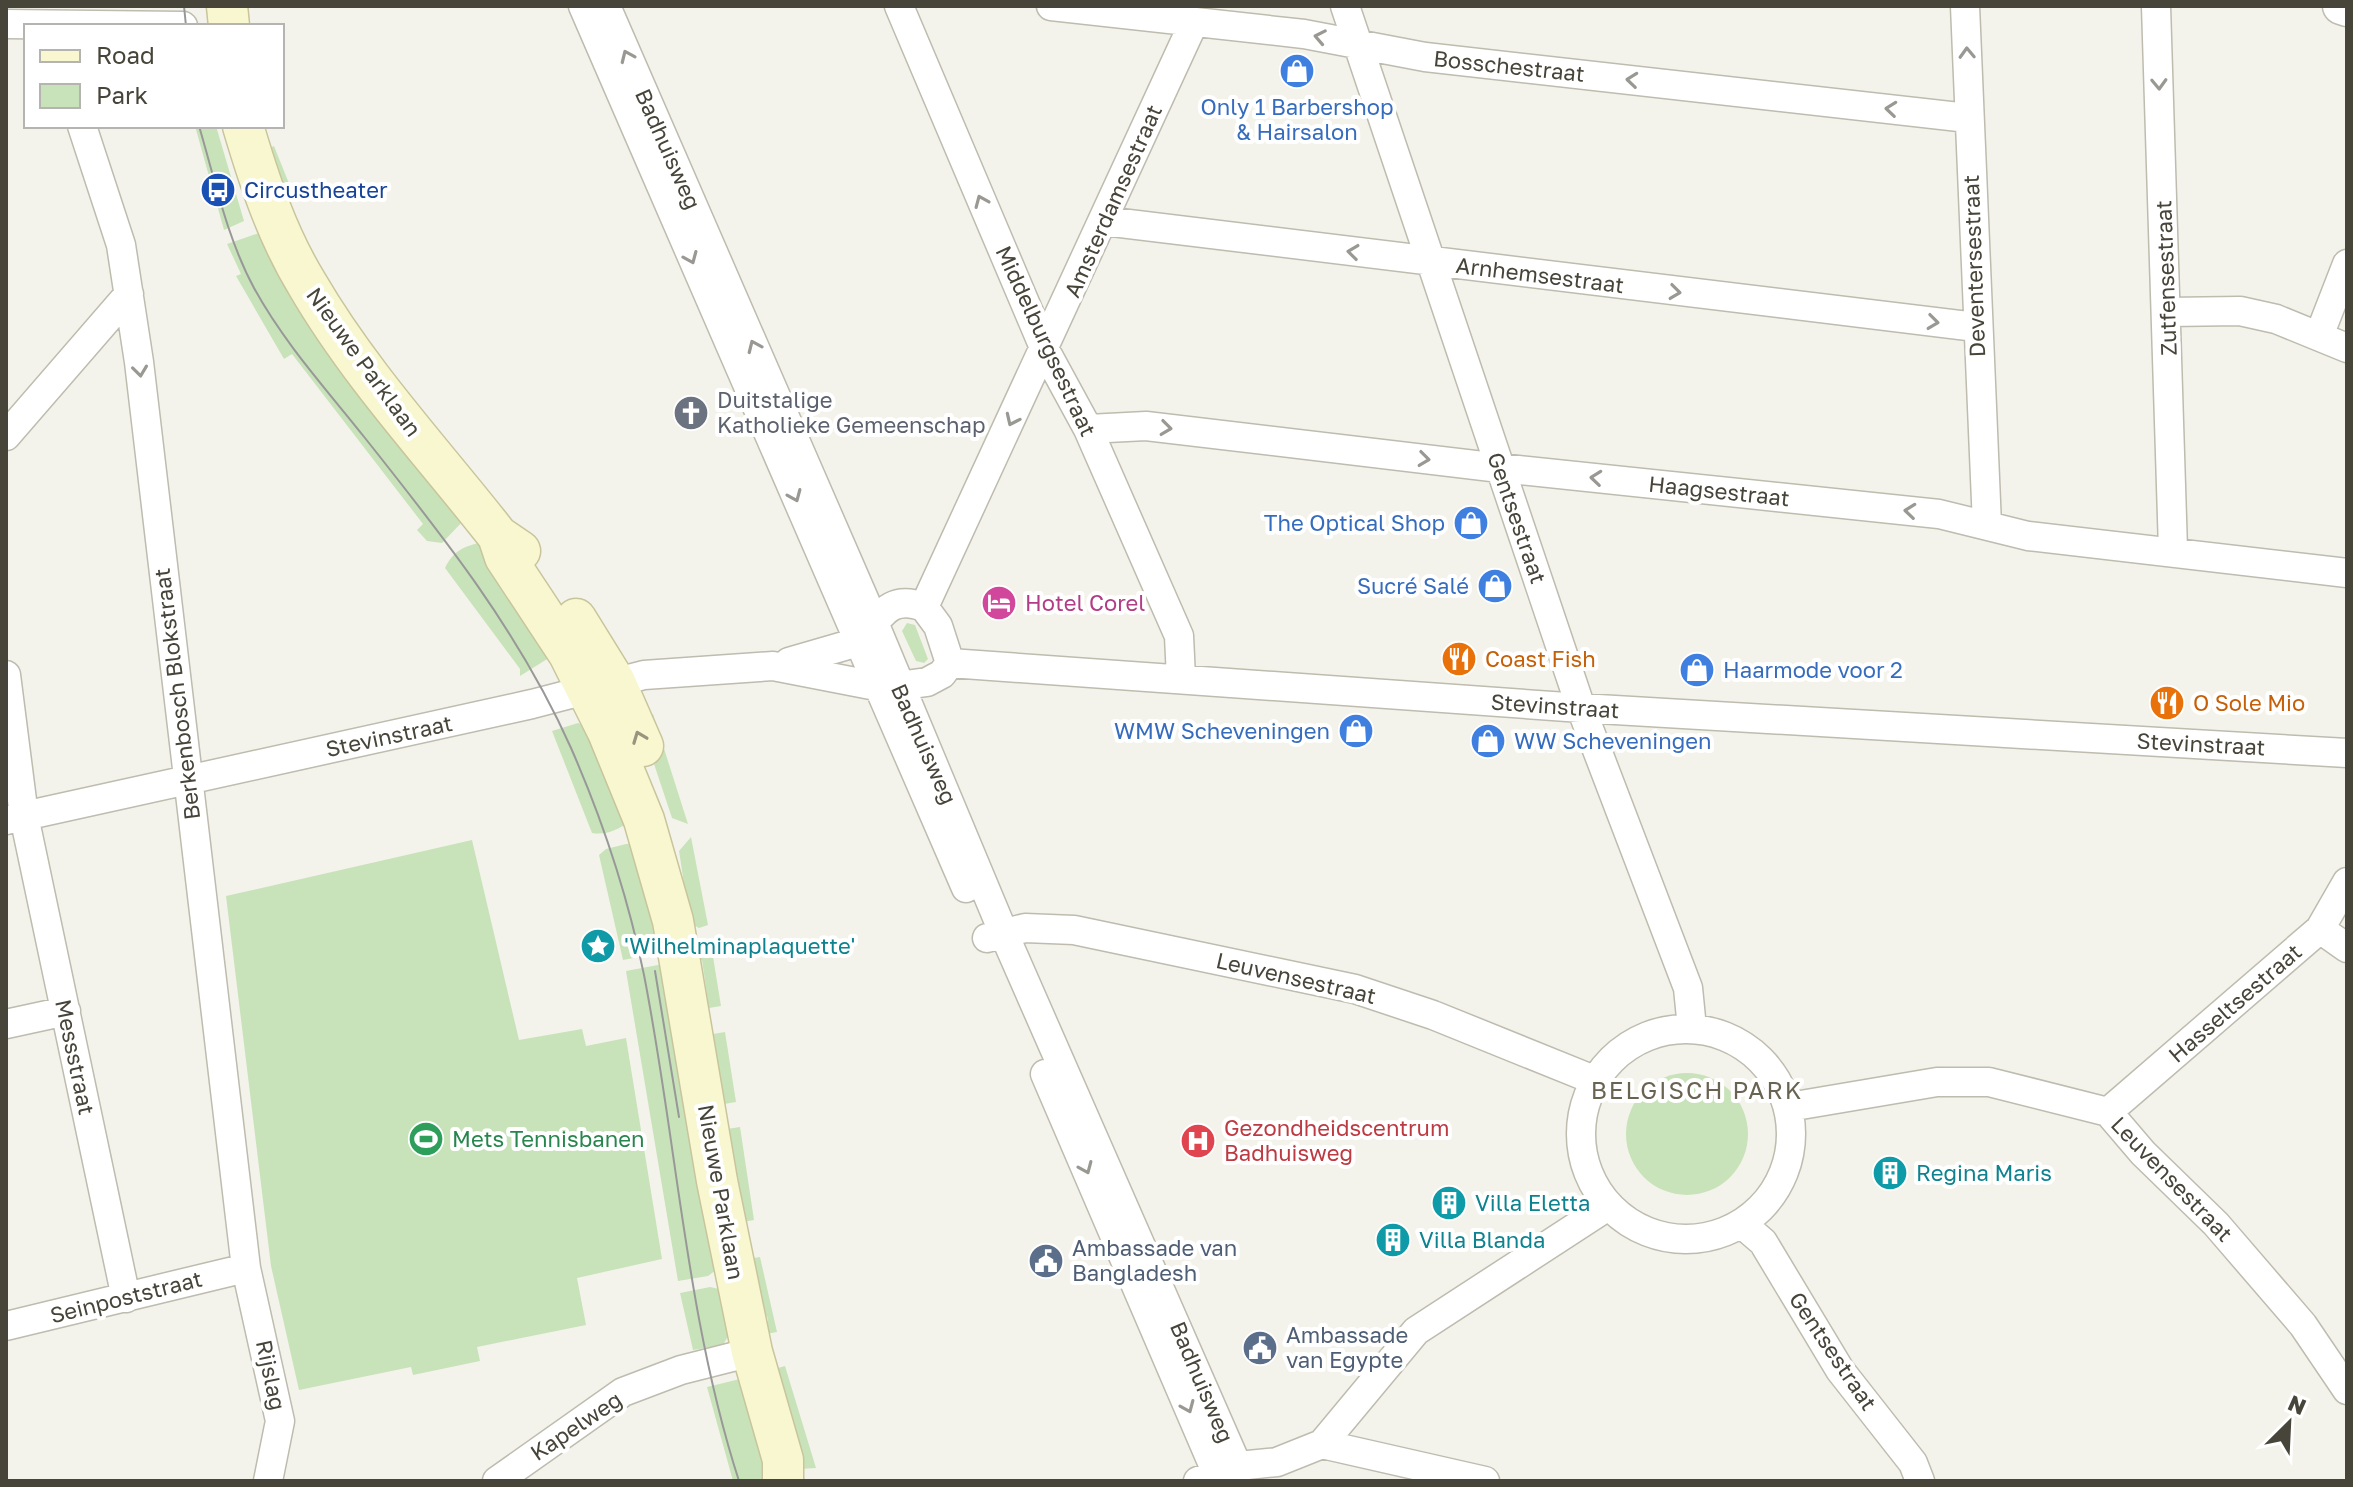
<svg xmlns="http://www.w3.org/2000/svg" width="2353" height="1487" font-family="'Golos Text',sans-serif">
  <rect width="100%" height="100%" fill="#f4f3eb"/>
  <path fill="#c8e3b9" d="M195,126H216L244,221L224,230Z
    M274,146L294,196L279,202L262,151Z
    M265,231L466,518L442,543L427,541L417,530L423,524L292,354L284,359L236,276L241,274L227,244Z
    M485,542L560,651L520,676V669L445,568C453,551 465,545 485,542Z
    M907,623L915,625L928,659L924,663L916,661L902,631Z
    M653,714L688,824L672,818L639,719Z
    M578,723L604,735L636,817C622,827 610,836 592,833L552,731Z
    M691,837L708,925L699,928L690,923L679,851Z
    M472,840L519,1040L582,1029L586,1046L626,1038L662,1259L577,1278L586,1325L477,1347L480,1361L413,1375L411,1367L299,1390L271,1266L226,896Z
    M626,844H645L669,944L655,954L623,960L599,855L606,849Z
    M710,938L721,1006L709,1008L702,960L696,961V942Z
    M658,965L673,968L720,1267L708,1276L678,1281L626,971Z
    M725,1032L736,1102L724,1104L713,1034Z
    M1626 1134a61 61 0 1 1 122 0a61 61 0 1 1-122 0Z
    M740,1127L754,1220L742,1222L727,1129Z
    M760,1257L777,1332L766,1334L762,1323L768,1321L767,1316L761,1318L748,1259Z
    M710,1287L724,1290L731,1331L723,1345L693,1350L680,1293Z
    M785,1366L816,1468L800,1469L770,1378L778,1368Z
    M744,1378L773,1481H733L707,1387Z"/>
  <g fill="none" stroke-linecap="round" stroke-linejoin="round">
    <defs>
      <path id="minor" d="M583,6L966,888
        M606,6L865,601L1004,934L1244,1481
        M899,6L1045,350L1088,429L1179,636L1181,678
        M1051,6L1304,34L1425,57L1968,118
        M1345,6L1581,708L1688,988L1692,1028
        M1965,6L1987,525
        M2156,6L2173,550
        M6,24L183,26
        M82,126L121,245L139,362L246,1268L280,1421L268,1481
        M1104,221L1976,327
        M2168,312L2240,311L2276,319L2347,348
        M2319,336L2347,264
        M1088,429L1146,426L1500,468L1939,514L2028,536L2347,573
        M6,436L129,294
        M924,607L1194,22
        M924,607L938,626L950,663
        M864,636C883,612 892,595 924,607
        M789,662L858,642
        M950,663L1581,708L2347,753
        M6,675L24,816L126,1298
        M6,820L532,704L644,675L773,666L876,686H898L927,682L942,674L950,663
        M2320,929L2347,948
        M987,938L1025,928L1074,930L1355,989L1433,1015L1594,1080
        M6,1024L66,1011
        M1581 1134a105 105 0 1 1 210 0a105 105 0 1 1-210 0Z
        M1045,1074L1220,1481
        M1789,1107L1937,1082H1989L2108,1112L2143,1153L2216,1224L2303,1325L2347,1390
        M2108,1112L2320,929L2347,882
        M1742,1224L1763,1242L1840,1370L1913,1463L1920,1481
        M6,1326L246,1268
        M1322,1444L1485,1481
        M497,1481L623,1392L681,1370L752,1352
        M1198,1481L1238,1466L1277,1462L1322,1444L1416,1331L1608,1206"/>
      <path id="tertiary" d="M2341,6L2347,8"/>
      <path id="secondary" d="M227,6L229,26
        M243,126C259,180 277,235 307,284C360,375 433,453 498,536L520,551
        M498,536L505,557L569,654L608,732L644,820L673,921L717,1181L752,1352L783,1460V1481
        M576,619L615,682L643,746"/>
    </defs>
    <use href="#minor" stroke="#bebcae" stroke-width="31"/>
    <use href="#tertiary" stroke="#bebcae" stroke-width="39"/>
    <use href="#secondary" stroke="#c8c59c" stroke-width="43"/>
    <use href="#minor" stroke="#fff" stroke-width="28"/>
    <use href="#tertiary" stroke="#fff" stroke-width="36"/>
    <use href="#secondary" stroke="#f9f7d0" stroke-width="40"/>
    <path stroke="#989898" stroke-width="2" d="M184,6L186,26
      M199,126C215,180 227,238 254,288C284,343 327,390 365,438C443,536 520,633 571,748C603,821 628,897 644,975C677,1143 686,1317 739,1481
      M655,971L679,1117"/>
  </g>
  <defs><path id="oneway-chevron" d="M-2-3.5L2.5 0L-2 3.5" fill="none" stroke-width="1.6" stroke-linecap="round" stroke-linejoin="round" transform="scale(2)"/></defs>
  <g stroke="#9a9892">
    <use href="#oneway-chevron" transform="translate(1320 37) rotate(-169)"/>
    <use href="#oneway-chevron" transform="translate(1967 53) rotate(-92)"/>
    <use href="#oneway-chevron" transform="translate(627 56) rotate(-114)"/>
    <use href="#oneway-chevron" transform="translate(1632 80) rotate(-174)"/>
    <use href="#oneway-chevron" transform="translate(2159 84) rotate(88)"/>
    <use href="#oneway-chevron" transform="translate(1891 109) rotate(-174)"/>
    <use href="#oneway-chevron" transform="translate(981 201) rotate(-113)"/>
    <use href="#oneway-chevron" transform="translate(1353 252) rotate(-173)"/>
    <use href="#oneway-chevron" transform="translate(691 258) rotate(67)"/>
    <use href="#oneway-chevron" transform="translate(1675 292) rotate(7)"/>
    <use href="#oneway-chevron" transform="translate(1933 322) rotate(7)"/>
    <use href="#oneway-chevron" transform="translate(754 346) rotate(-114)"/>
    <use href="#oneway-chevron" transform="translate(140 371) rotate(83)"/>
    <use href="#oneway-chevron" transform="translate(1012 420) rotate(115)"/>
    <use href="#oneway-chevron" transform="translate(1166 428) rotate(7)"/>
    <use href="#oneway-chevron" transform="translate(1424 459) rotate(7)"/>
    <use href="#oneway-chevron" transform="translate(1596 478) rotate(-174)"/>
    <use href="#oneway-chevron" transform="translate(795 496) rotate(67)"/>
    <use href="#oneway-chevron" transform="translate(1910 511) rotate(-174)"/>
    <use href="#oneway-chevron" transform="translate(1086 1168) rotate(67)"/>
    <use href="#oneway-chevron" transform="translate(1188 1407) rotate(67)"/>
  </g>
  <use stroke="#97957d" href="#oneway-chevron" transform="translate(639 737) rotate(-111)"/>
  <defs>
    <symbol id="shop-disc" viewBox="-11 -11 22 22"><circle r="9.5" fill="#3f7fe0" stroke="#fff"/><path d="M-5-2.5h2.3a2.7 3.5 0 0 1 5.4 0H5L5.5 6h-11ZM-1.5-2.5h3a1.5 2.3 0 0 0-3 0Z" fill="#fff"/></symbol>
    <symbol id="bus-disc" viewBox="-11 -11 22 22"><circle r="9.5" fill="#1a4fb4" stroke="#fff"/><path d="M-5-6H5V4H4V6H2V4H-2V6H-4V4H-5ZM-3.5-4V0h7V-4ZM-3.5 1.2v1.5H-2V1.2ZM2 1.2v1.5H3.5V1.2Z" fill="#fff"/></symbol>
    <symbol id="church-disc" viewBox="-11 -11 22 22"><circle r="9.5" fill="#6b7280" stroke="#fff"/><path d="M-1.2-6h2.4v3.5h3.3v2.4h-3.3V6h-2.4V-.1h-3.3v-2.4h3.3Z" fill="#fff"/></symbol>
    <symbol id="hotel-disc" viewBox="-11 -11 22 22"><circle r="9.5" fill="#d1479c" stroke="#fff"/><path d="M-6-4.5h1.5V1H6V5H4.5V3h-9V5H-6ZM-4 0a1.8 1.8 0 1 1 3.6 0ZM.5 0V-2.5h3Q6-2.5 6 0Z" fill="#fff"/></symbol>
    <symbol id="restaurant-disc" viewBox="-11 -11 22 22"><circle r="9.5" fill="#e8710a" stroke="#fff"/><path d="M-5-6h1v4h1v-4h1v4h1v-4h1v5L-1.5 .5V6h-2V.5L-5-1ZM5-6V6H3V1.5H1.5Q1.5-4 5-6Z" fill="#fff"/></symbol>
    <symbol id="sight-disc" viewBox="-11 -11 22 22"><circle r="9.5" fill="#0f9aa8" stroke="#fff"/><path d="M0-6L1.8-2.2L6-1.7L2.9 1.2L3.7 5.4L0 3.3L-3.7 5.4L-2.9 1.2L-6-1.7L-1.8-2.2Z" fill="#fff"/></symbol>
    <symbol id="stadium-disc" viewBox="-11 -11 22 22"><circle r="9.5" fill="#2e9e5b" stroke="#fff"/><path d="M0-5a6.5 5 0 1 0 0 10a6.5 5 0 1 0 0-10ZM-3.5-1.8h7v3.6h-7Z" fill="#fff"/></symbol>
    <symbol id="hospital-disc" viewBox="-11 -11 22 22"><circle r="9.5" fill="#e0444e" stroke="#fff"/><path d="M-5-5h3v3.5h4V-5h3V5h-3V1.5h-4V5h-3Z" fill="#fff"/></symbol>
    <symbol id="building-disc" viewBox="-11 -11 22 22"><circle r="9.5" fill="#0f9aa8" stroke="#fff"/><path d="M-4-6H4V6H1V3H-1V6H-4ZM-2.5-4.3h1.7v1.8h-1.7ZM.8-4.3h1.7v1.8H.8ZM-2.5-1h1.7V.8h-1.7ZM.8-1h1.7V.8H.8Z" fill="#fff"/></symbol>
    <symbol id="civic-disc" viewBox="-11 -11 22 22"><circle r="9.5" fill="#5c6f8a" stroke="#fff"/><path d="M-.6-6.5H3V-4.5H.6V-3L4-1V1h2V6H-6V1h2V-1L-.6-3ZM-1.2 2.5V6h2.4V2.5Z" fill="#fff"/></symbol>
  </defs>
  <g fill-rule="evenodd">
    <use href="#shop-disc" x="1277" y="51" width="40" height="40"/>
    <use href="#bus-disc" x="198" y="170" width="40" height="40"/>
    <use href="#church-disc" x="671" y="393" width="40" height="40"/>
    <use href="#shop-disc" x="1451" y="503" width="40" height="40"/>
    <use href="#shop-disc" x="1475" y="566" width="40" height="40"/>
    <use href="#hotel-disc" x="979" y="583" width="40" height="40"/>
    <use href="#restaurant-disc" x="1439" y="639" width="40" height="40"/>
    <use href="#shop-disc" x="1677" y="650" width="40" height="40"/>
    <use href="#restaurant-disc" x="2147" y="683" width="40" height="40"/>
    <use href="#shop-disc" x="1336" y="711" width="40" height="40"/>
    <use href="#shop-disc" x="1468" y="721" width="40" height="40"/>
    <use href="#sight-disc" x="578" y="926" width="40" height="40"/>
    <use href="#stadium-disc" x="406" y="1119" width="40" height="40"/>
    <use href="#hospital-disc" x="1178" y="1121" width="40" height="40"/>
    <use href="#building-disc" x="1870" y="1153" width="40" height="40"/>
    <use href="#building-disc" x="1429" y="1183" width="40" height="40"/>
    <use href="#building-disc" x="1373" y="1220" width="40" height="40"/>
    <use href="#civic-disc" x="1026" y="1241" width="40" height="40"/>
    <use href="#civic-disc" x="1240" y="1328" width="40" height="40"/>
  </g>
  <g text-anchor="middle" stroke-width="8" stroke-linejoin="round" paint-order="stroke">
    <g font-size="22" fill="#474439" stroke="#fff">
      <text transform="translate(1509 66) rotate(6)" y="8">Bosschestraat</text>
      <text transform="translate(668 149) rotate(66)" y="8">Badhuisweg</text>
      <text transform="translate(1113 201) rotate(-66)" y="8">Amsterdamsestraat</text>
      <text transform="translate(1974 266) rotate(-92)" y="8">Deventersestraat</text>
      <text transform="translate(1540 275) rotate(7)" y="8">Arnhemsestraat</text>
      <text transform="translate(2166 278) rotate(-92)" y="8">Zutfensestraat</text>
      <text transform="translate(1046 341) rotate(65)" y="8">Middelburgsestraat</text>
      <text transform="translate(364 362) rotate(54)" y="8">Nieuwe Parklaan</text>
      <text transform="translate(1719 491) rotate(6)" y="8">Haagsestraat</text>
      <text transform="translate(1517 518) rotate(71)" y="8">Gentsestraat</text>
      <text transform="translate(177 694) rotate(-97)" y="8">Berkenbosch Blokstraat</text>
      <text transform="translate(1555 706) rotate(4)" y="8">Stevinstraat</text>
      <text transform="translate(389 736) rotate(-12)" y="8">Stevinstraat</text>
      <text transform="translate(924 744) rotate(66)" y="8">Badhuisweg</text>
      <text transform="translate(2201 744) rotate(3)" y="8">Stevinstraat</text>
      <text transform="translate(1296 978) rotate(13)" y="8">Leuvensestraat</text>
      <text transform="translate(2235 1003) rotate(-41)" y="8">Hasseltsestraat</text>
      <text transform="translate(75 1057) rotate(78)" y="8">Messstraat</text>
      <text transform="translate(2172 1179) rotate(46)" y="8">Leuvensestraat</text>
      <text transform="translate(721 1192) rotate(80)" y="8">Nieuwe Parklaan</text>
      <text transform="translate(126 1297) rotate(-14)" y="8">Seinpoststraat</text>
      <text transform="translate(1833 1351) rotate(56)" y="8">Gentsestraat</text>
      <text transform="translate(271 1375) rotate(78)" y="8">Rijslag</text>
      <text transform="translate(1202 1382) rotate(67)" y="8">Badhuisweg</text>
      <text transform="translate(576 1426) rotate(-34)" y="8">Kapelweg</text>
    </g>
    <g font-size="22" fill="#366cbe" stroke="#fff" text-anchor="end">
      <text x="1297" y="115" text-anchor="middle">Only 1 Barbershop<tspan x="1297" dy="25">&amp; Hairsalon</tspan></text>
      <text x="1445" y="531">The Optical Shop</text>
      <text x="1469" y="594">Sucré Salé</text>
      <text x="1723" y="678" text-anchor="start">Haarmode voor 2</text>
      <text x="1330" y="739">WMW Scheveningen</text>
      <text x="1514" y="749" text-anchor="start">WW Scheveningen</text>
    </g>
    <g font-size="22" fill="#164399" stroke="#fff" text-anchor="start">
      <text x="244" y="198">Circustheater</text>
    </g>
    <g font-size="22" fill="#5b616d" stroke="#fff" text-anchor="start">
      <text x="717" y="408">Duitstalige<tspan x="717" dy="25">Katholieke Gemeenschap</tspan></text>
    </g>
    <g font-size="22" fill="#b23c85" stroke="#fff" text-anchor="start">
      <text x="1025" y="611">Hotel Corel</text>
    </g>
    <g font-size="22" fill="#c56008" stroke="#fff" text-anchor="start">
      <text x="1485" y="667">Coast Fish</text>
      <text x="2193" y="711">O Sole Mio</text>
    </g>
    <g font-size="22" fill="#0d838f" stroke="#fff" text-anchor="start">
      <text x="624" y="954">'Wilhelminaplaquette'</text>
      <text x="1916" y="1181">Regina Maris</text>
      <text x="1475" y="1211">Villa Eletta</text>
      <text x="1419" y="1248">Villa Blanda</text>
    </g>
    <g font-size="22" fill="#be3a42" stroke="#fff" text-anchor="start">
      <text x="1224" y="1136">Gezondheidscentrum<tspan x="1224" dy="25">Badhuisweg</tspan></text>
    </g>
    <g font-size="22" fill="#27864d" stroke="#fff" text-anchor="start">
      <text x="452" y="1147">Mets Tennisbanen</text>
    </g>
    <g font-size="22" fill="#4e5e75" stroke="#fff" text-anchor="start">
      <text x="1072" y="1256">Ambassade van<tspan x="1072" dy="25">Bangladesh</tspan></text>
      <text x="1286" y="1343">Ambassade<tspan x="1286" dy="25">van Egypte</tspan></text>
    </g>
    <g font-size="24" letter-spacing="2" fill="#696452" stroke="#fff">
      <text x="1697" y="1099">BELGISCH PARK</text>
    </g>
  </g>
  <rect width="2353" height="1487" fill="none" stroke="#474439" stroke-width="16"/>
  <rect x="24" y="24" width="260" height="104" fill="#ffffff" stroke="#b5b4b0" stroke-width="2"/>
  <rect x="40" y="50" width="40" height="12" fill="#f9f7d0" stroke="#b5b4b0" stroke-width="2"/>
  <text x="96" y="64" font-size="24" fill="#474439">Road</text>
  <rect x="40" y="84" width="40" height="24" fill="#c8e3b9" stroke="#b5b4b0" stroke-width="2"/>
  <text x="96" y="104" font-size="24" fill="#474439">Park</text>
  <g transform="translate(2289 1423) rotate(24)" stroke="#ffffff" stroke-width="6" paint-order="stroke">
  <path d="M0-6L14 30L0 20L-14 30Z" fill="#474439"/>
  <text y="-12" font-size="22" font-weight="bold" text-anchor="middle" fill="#474439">N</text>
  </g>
</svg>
